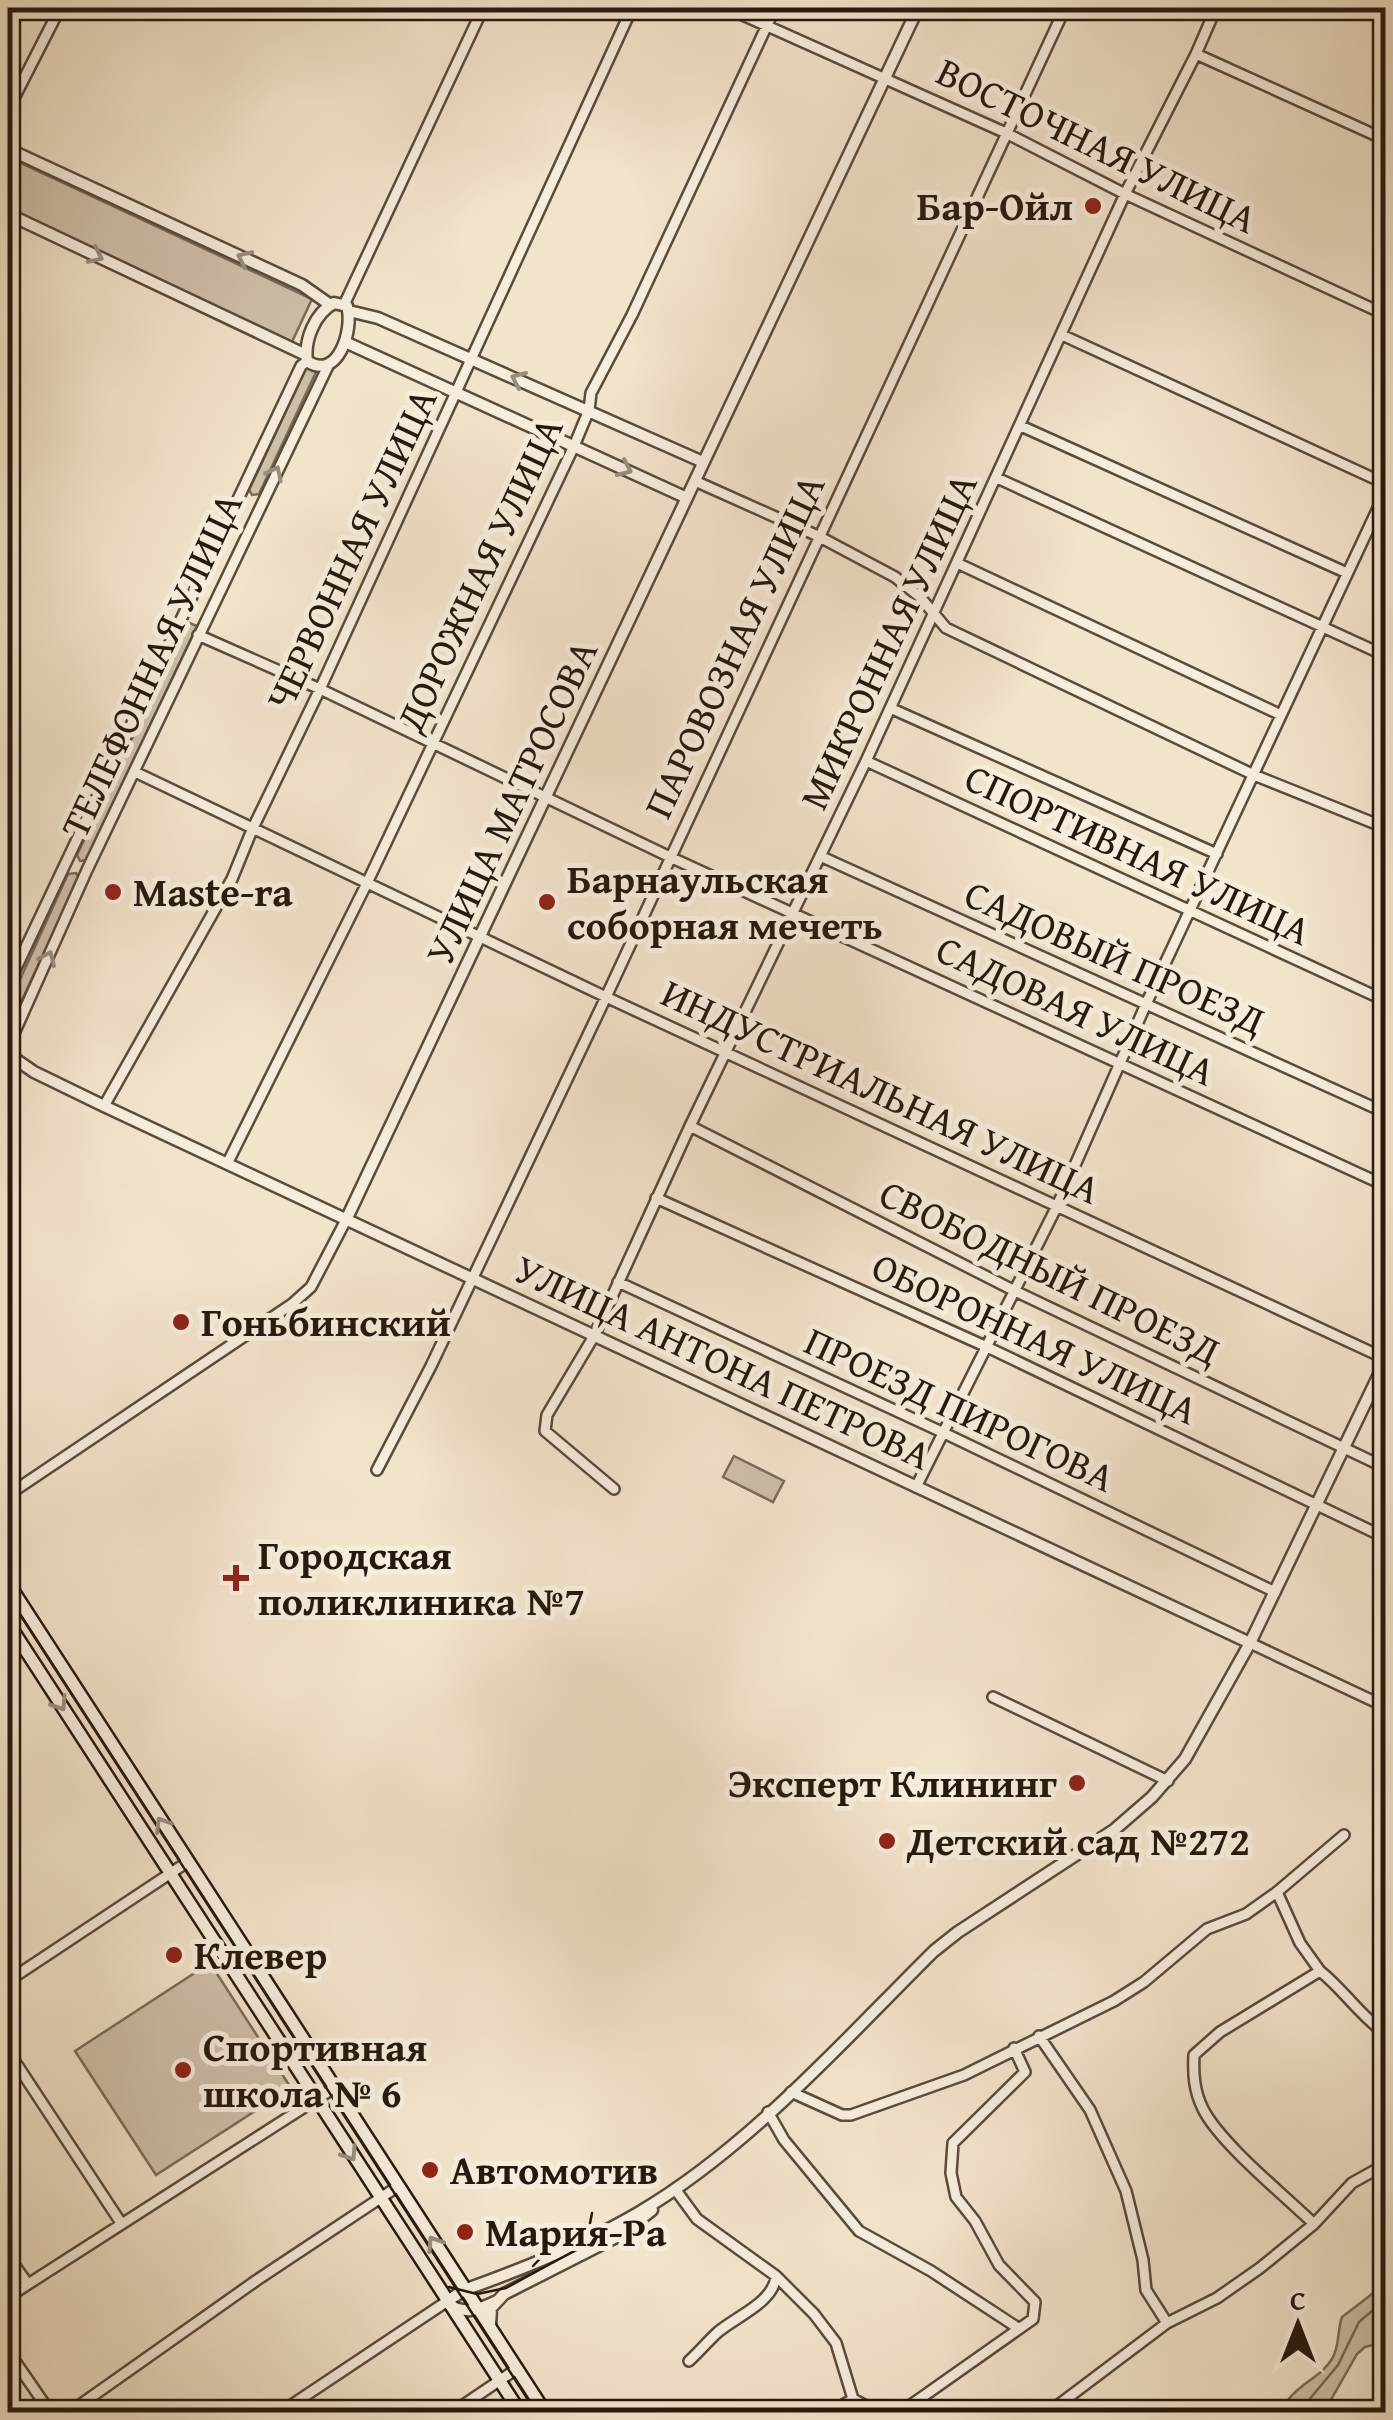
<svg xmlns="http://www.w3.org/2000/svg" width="1393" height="2420" font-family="'Gentium Book Plus',serif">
  <rect width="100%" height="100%" fill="#f2e3cb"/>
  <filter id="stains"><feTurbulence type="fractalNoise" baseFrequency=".002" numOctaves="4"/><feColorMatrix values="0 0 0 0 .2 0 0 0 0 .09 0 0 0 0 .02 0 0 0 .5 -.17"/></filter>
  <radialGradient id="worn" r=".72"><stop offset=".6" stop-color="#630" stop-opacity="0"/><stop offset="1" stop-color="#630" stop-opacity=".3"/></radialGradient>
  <path fill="#cfc0ab" stroke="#7b6c5c" stroke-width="2.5" d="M8,157L312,299L291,344L8,212Z
    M309,367L316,372L259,494L252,495L249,490L306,368Z
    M187,622L197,626L87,860L80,861L77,855Z
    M76,873L79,878L8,1030V1006L68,874Z
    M734,1456L784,1481L773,1502L723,1477Z
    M210,1963L291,2088L156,2175L75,2051Z
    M1385,2284V2342L1365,2347L1357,2354L1324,2412H1292L1288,2400C1300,2383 1321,2377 1332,2359C1340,2346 1337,2331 1342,2317Z"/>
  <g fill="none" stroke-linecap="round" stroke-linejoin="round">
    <path stroke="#776859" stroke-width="2.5" d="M1299,2412L1338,2365L1359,2322L1386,2299"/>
    <defs>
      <path id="minor" d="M727,8L1006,133L1125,194L1386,315
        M1196,54L1386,140
        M8,110L60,8
        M344,305L483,8
        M1062,335L1386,484
        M1021,426L1347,573
        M997,478L1386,656
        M695,481L818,536L895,577L920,597L946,628L1254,775L1386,828
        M957,563L1281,715
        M198,635L320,689L670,857L1386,1186
        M890,708L1217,854
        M866,761L1386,1001
        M135,772L606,997L1386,1359
        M820,856L1386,1113
        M8,985L301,366L307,361
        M8,1047L87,870L328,366
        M104,1106L232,879L252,830L320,689L632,8
        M690,1126L1015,1291L1386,1468
        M228,1162L367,883L574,446L589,410L591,393L632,315L775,8
        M656,1198L987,1347L1386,1538
        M618,1282L944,1433L1275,1592
        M377,1470L431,1366L606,997L1065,8
        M916,1487L1057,1206L1146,1004L1386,491
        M614,1489L545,1431L547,1415L594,1336L690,1126L866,761L1125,194L1196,54L1216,8
        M8,1495L292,1304L311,1287L347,1218
        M1250,1643L1386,1707
        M993,1697L1168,1781
        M1277,1892L1300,1943L1320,1971L1220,2032L1194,2055C1193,2074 1194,2091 1203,2109C1220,2143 1284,2195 1314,2224
        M1320,1971C1344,1990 1360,2016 1386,2034
        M8,1981L186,1863
        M1039,2036L1090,2110L1126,2191L1143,2260L1146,2290L1167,2323
        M8,2051L121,2223
        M791,2092L842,2115H851L964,2075L1114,2001L1144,1982L1207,1929L1246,1914L1277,1892L1344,1835
        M768,2112L784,2140L859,2231L931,2271L1018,2328
        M675,2189L697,2219L776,2276C774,2302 737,2316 718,2332C708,2341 699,2352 689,2361
        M8,2256L28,2284
        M776,2276L814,2314L836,2343L853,2399L877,2412
        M8,2297L334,2088
        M8,2351L50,2412
        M70,2412L257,2280L397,2187
        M281,2412L446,2302
        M453,2412L515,2370
        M831,2412L853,2399
        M901,2412L1033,2319L1035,2302L999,2265L975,2221L956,2197L951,2173L953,2143L1025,2072L1014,2048
        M1049,2412L1167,2323L1217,2298L1260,2268L1314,2224L1352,2183L1386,2164
        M1372,2412L1386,2398"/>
      <path id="tertiary" d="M8,149L302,285L329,304
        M8,214L306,355
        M334,303L347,306C354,329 338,382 307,361C304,340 315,313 334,303Z
        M349,311L378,318L703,462
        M345,342L687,498
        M8,1054L34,1072L104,1106L1250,1643
        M347,1218L918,8
        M497,2301C478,2310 463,2316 446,2302L464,2290C523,2269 585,2244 638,2213C749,2148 843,2041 934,1951L958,1932L1114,1830L1152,1797L1185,1759L1250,1643L1386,1360
        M490,2326L491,2308L504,2294L620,2235L652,2210"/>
      <path id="secondary" d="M8,1583L545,2412
        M8,1623L520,2412"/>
    </defs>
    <use href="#minor" stroke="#5a4b3d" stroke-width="14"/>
    <use href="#tertiary" stroke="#5a4b3d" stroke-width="15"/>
    <use href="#secondary" stroke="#27180e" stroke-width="16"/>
    <use href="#minor" stroke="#f7eddd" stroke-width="9"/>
    <use href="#tertiary" stroke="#f7eddd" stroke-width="10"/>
    <use href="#secondary" stroke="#f7eddd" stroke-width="11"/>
    <path stroke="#27180e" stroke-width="2.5" d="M8,1596L536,2412
      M533,2266L550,2248L552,2231
      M449,2287L477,2294L506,2288L574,2251L587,2239L592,2213"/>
  </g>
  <defs><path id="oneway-chevron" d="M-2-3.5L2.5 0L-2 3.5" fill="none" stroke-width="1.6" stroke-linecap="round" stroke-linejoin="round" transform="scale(2.5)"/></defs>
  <g stroke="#998d80">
    <use href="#oneway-chevron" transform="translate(96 256) rotate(25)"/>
    <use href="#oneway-chevron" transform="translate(244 258) rotate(-155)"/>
    <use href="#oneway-chevron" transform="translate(518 379) rotate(-156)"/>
    <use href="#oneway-chevron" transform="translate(625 469) rotate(24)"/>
    <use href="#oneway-chevron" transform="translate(275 473) rotate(-64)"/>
    <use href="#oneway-chevron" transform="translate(48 958) rotate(-66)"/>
    <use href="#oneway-chevron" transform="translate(60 1704) rotate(57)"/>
    <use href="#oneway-chevron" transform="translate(162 1824) rotate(-122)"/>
    <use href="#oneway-chevron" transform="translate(350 2154) rotate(57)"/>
    <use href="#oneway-chevron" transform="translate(434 2243) rotate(-123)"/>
  </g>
  <g fill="#8f2418" stroke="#f7eddd" stroke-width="4">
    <circle cx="1093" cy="206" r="10"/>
    <circle cx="113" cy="892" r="10"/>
    <circle cx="547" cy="902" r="10"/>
    <circle cx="181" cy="1322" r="10"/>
    <path d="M231 1563h10v10h10v10h-10v10h-10v-10h-10v-10h10z"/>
    <circle cx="1077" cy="1783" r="10"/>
    <circle cx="887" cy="1841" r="10"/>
    <circle cx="174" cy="1955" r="10"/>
    <circle cx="183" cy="2070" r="10"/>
    <circle cx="430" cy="2170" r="10"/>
    <circle cx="465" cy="2232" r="10"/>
  </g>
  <g text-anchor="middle" stroke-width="10" stroke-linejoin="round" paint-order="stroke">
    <g font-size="40" fill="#27180e" stroke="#f7eddd">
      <text transform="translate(1097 145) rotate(26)" y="14">ВОСТОЧНАЯ УЛИЦА</text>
      <text transform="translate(351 549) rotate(-65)" y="14">ЧЕРВОННАЯ УЛИЦА</text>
      <text transform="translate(479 574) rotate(-65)" y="14">ДОРОЖНАЯ УЛИЦА</text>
      <text transform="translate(888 641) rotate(-65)" y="14">МИКРОННАЯ УЛИЦА</text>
      <text transform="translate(734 646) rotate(-65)" y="14">ПАРОВОЗНАЯ УЛИЦА</text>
      <text transform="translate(151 665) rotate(-65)" y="14">ТЕЛЕФОННАЯ УЛИЦА</text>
      <text transform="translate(511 802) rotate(-65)" y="14">УЛИЦА МАТРОСОВА</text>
      <text transform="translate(1138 854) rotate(25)" y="14">СПОРТИВНАЯ УЛИЦА</text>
      <text transform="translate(1115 957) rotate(24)" y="14">САДОВЫЙ ПРОЕЗД</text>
      <text transform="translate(1076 1010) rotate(25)" y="14">САДОВАЯ УЛИЦА</text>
      <text transform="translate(881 1091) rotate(25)" y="14">ИНДУСТРИАЛЬНАЯ УЛИЦА</text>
      <text transform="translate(1050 1272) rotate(26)" y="14">СВОБОДНЫЙ ПРОЕЗД</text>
      <text transform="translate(1035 1338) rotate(25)" y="14">ОБОРОННАЯ УЛИЦА</text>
      <text transform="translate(723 1362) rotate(25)" y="14">УЛИЦА АНТОНА ПЕТРОВА</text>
      <text transform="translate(960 1409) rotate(25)" y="14">ПРОЕЗД ПИРОГОВА</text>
    </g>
    <g font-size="40" font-weight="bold" fill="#27180e" stroke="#f7eddd" text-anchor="start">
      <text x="1073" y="220" text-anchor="end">Бар-Ойл</text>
      <text x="567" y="893">Барнаульская<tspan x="567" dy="46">соборная мечеть</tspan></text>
      <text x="133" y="906">Maste-ra</text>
      <text x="201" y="1336">Гоньбинский</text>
      <text x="258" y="1569">Городская<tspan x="258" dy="46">поликлиника №7</tspan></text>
      <text x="1057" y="1797" text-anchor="end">Эксперт Клининг</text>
      <text x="907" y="1855">Детский сад №272</text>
      <text x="194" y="1969">Клевер</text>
      <text x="203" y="2061">Спортивная<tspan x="203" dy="46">школа № 6</tspan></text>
      <text x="450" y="2184">Автомотив</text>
      <text x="485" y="2246">Мария-Ра</text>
    </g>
  </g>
  <rect width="1393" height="2420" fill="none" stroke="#f2e3cb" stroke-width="40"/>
  <rect x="10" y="10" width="1373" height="2400" fill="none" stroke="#27180e" stroke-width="5"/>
  <rect x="20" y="20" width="1353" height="2380" fill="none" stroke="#27180e" stroke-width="2.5"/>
  <g transform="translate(1298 2325)" stroke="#f7eddd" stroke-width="8" paint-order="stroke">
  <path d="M0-8L18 38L0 25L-18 38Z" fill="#27180e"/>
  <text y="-15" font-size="28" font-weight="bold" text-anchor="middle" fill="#27180e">С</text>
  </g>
  <rect width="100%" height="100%" filter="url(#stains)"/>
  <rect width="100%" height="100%" fill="url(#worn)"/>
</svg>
